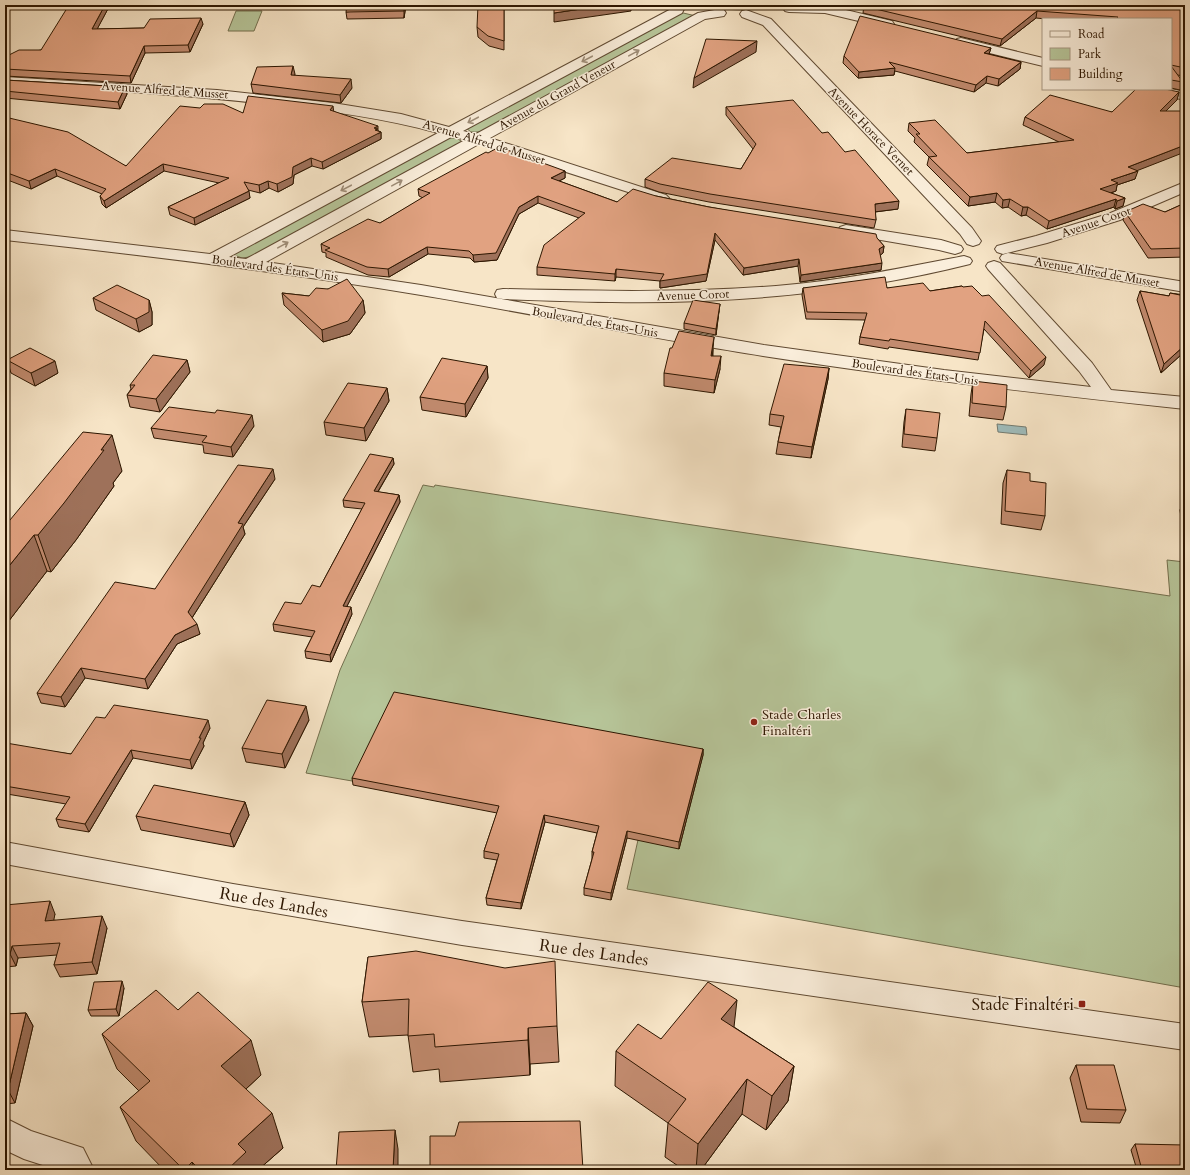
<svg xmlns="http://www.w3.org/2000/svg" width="1190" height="1175" font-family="Cardo,serif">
  <rect width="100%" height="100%" fill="#f7e5c7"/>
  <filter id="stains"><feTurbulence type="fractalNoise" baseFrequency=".005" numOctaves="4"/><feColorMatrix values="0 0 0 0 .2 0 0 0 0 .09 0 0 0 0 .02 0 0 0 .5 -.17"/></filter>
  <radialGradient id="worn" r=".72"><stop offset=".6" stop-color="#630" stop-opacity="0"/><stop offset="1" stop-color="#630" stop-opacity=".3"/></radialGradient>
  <path fill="#b7c69a" stroke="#726e4d" d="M716,5H779C757,12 734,10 711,8Z
    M236,11H262L254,31H228Z
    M679,12L696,16L480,132H471L466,128Z
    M448,138H456L463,142L257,256L242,258L234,255V253Z
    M423,485L434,487L435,485L659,520L1170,596L1167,560L1185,562V988L627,889L640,831L306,773L340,670Z"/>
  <path fill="#9fbdbd" stroke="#717a71" d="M997,424L1026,427L1027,435L998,432Z"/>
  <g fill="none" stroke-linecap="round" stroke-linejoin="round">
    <defs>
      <path id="street" d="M674,5H686L682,13L463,131L476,134L698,13L720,9L724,10L726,13L724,16L705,19L490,138L666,195L669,198L666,201L661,203L656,201L479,144L266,262L421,285L764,345L944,370L1091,387L1079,371L988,269L986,266L988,263L994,261L1000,263L1092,363L1111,390L1185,397V409C1044,394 903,378 763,356C648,338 535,314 421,295C283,272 144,255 5,240V230L210,254L438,133C384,118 330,111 274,105C185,94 95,90 5,85V77L217,90L333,103L401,114L449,127L673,8ZM453,136L465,140L246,259L229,257Z
        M785,5H825L892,21L894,24L892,27L888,28L825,13L789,12L785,11L783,8Z
        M746,10L771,19L972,228L981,241L979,244L973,246L967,244L960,234L763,25L742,17L740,14L742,11Z
        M961,38L1043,58V66L957,45L955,42L957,39Z
        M1148,89H1171L1185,92V100L1150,92Z
        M1185,182V192L1120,220L1047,243L1003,254L997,252L995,249L997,246L1036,236L1108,214Z
        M846,225L941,240L961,246L963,249L961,252L955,254L939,250L840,233L838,230L840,227Z
        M1008,253L1185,282V292L1002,261L1000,258L1002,255Z
        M964,256L970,258L972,261L970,264C856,293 729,304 612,302C576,302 539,300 503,299L497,298L495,294L497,290L503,289C594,291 685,293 776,286C839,281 902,268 964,256Z
        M5,842L233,884L462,921L1185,1024V1050L462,945L233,906L5,864Z
        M5,1118L31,1131L83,1148L94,1170H58L24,1159L5,1150Z"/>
    </defs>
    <use href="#street" stroke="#604a32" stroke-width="2"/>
    <use href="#street" fill="#faeedb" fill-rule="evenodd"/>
  </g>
  <path fill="#c28b6f" stroke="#2d1600" d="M110,5L97,29L144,28L203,24L190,52L145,53L131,83L5,76V57L41,50Z
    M406,5L404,18L347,19L346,12Z
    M504,5V50L489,46L478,37L477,27Z
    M864,5H1185V76L1177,75L1183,82L1180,90L1171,88V19H1046L1036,18L1000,46L863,13Z
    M991,48L989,54L1021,62L1020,69L998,86L986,83L974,92L895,71L894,75L858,78L843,63L844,56Z
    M295,74L294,76L352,88L341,103L253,93L251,84Z
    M5,80L125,87L127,94L120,109L5,98Z
    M1179,92L1177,100L1166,111L1137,171L1135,179L1117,185L1116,191L1111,193L1125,198L1123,206L1115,209L1114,207L1047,229L1026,215L1021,216L1008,207L1002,208L995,202L968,206L927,165L929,157L914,142L915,138L908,131L909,123L967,153L1059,142L1023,125L1025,117L1112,112Z
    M726,107L822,133L845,152L898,209L875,212L876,220L874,228L709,202L659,192L645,187V179L741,169L753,149L726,115Z
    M333,111L381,132V139L323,169L312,166L294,175L293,184L278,192L269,188L260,193L248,190L250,198L195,225L170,215L168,207L219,183L164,171L106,208L102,204L100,196L102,194L57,176L31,189L5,179V117L126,166L243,113Z
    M565,171V178L559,181L617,202L656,196L709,207L877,238L884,246L883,253L880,255L881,270L800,282L798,266L743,275L715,240L706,281L660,288V281L616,277L615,281L537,275V267L579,218L538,203L519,214L497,260L474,262L470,258L428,254L389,277L368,275L326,257V253L322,252L321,244L380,223L423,198L419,196L418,189Z
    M1185,203V257L1148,258L1123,220L1125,212H1165Z
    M962,286L1044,365L1029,378L984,329L978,360L889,347L888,349L859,344L860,337L865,320L806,319L802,295L803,288H887L930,291Z
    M328,289L363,300L365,313L350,334L323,342L284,305L282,293L309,296Z
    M1140,291L1169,296L1170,293L1185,295V363L1182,354L1161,373L1137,300Z
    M93,298L149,300L152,312V325L139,332L96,310Z
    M719,311L716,335L684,329V323Z
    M713,349V356L720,369L714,393L664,386V373Z
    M7,360L58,373L35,386L11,373Z
    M187,360L190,372L160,412L130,407L127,395L131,389L130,385Z
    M487,366L488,378L466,417L422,410L420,397Z
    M829,368L828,379L811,458L776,454L778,442L781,427L769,425L770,414Z
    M973,381L1006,407L1003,420L969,416L971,394Z
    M387,388L389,401L366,441L326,435L324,422Z
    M906,409L937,438L935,451L902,447L904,422Z
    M254,426L233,457L204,453L203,445L154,438L151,428Z
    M393,458L394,464L378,492L399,495L400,502L347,606L352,614L331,662L306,658L305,651L312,637L274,631L273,624L301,604L320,587L362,509L344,507L343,500Z
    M1007,470L1030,481L1045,516L1041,530L1001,524L1003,483Z
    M122,471L113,483L114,486L76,540L51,572L47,571L5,626V526Z
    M275,479L243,527L245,534L192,618L200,634L177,644L148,689L85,678L65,707L41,703L37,693L155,589Z
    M1185,497V548L1180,510Z
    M105,718L210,728L203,743L204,746L192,769L133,758L89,832L59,827L56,819L66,804L7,794L5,796V745L71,754Z
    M309,720L285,768L246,762L242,748Z
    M703,749V755L679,849L627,838L611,900L584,895V888L592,859V852L597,833L545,822L521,909L487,905L486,898L497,860L484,858V851L497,813L353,785L352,778Z
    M245,802L249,815L234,847L141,830L136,816Z
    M5,905L55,914L53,920L107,928L97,974L60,977L54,965L57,955L18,958L16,966L5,967Z
    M368,957L557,1026L559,1062L530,1064V1075L440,1082L439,1069L413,1072L408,1035L369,1037L362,1002Z
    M124,988L119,1016H91L88,1010Z
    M178,1010L261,1075L246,1089L283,1148L258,1170H164L136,1141L120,1107L139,1091L117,1069L102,1034Z
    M26,1013L33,1026L15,1103L5,1104V1014Z
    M734,1027L794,1066L788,1101L766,1130L742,1114L701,1170H684L665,1157L668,1123L615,1086L616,1051L661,1039Z
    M1076,1065L1126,1110L1120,1123L1081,1122L1070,1078Z
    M1135,1144L1185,1170H1137L1131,1150Z"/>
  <path fill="#9e715a" stroke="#2d1600" d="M105,5H110L94,35L92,29Z
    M404,5H406L404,18Z
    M608,5H631V11L554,22V13Z
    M1037,11L1036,18L1000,46L1002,39Z
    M201,18L203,24L190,52L188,45Z
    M757,41L756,52L693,88L694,78Z
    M144,46L145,53L131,83L130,76Z
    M991,48L989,54L984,53Z
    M1021,62L1020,69L998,86L999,79Z
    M293,66L295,74L292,84L291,75Z
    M895,68L894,75L858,78L859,72Z
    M987,76L986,83L974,92L976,85Z
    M351,79L352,88L341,103L340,95Z
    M125,87L127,94L120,109L118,102Z
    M1179,92L1177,100L1158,119L1160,111Z
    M333,106L334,113L330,110Z
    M378,126V134L381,132V139L323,169L322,162Z
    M1185,145V152L1126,175L1128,167Z
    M311,158L312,166L294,175L293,184L278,192L277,184L293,167Z
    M163,164L164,171L106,208L104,201Z
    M55,169L57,176L31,189L29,181Z
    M565,171V178L551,185V178Z
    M1138,171L1135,179L1117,185L1116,191L1098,197L1100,189L1111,180Z
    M268,181L269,188L260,193L259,185Z
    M249,191L250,198L195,225L194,218Z
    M997,193L995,202L968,206L970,197Z
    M538,196V203L519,214L497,260L474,262L473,255L519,207Z
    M1125,198L1123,206L1115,209L1117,201Z
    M1010,199L1008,207L1002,208L1003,200Z
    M1116,199L1114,207L1047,229L1049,221Z
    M899,201L898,209L874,212L875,204Z
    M1023,207H1028L1026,215L1021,216Z
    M715,233V240L706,281L660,288V281Z
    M884,246L883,253L878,257L879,249Z
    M427,247L428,254L389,277L388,269Z
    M799,259L798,266L743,275L744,268Z
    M882,263L881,270L800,282L801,275Z
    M616,269V277L615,281V274Z
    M149,300L152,312V325L139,332L136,319Z
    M363,300L365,313L350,334L323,342L322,330Z
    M720,304L719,311L716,335V329Z
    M714,337L713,349L711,368V356Z
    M1185,345L1182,354L1161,373L1164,364Z
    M721,356L720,369L714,393L715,380Z
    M1046,357L1044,365L1029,378L1031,371Z
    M187,360L190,372L160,412L156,399Z
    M55,361L58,373L35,386L31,373Z
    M487,366L488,378L466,417L465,404Z
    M829,368L828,379L811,458L812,447Z
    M387,388L389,401L366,441L364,428Z
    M252,415L254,426L233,457L231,447Z
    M112,435L122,471L113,483L114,486L76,540L51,572L38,535L101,450Z
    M393,458L394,464L374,498V491Z
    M273,469L275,479L243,527L245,534L190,621L188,612L238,523Z
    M399,495L400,502L344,612L343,606Z
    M34,535L47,571L5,626V571Z
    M351,607L352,614L331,662L330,655Z
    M197,624L200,634L177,644L148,689L145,679L175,635Z
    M81,668L85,678L65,707L61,697Z
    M306,706L309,720L285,768L282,754Z
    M208,720L210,728L203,743L204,746L192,769L190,760L199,738Z
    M703,749V755L679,849V842Z
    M131,750L133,758L89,832L85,824Z
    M5,790L7,794L5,796Z
    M245,802L249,815L234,847L230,834Z
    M544,815L545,822L521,909V903Z
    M627,831V838L611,900V893Z
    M50,901L55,914L51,934L45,921Z
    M102,916L107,928L97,974L92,962Z
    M12,946L18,958L16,966L10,954Z
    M122,981L124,988L119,1016L116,1009Z
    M737,1000L733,1036L721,1019Z
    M26,1013L33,1026L15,1103L8,1090Z
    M528,1028L530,1064V1075L528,1040Z
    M251,1040L261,1075L233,1101L221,1066Z
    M794,1066L788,1101L766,1130L772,1096Z
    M747,1079L742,1114L701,1170H696L698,1144Z
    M272,1113L283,1148L258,1170H227L238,1144Z
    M395,1130L398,1149V1170H393Z
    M192,1162L195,1170H184Z"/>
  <path fill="#e1a281" stroke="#2d1600" d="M69,5H105L92,29L144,28L150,19L201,18L188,45L144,46L130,76L5,69V57L19,50H41Z
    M347,5H404V11L346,12Z
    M478,5H504V41L488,36L477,27Z
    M554,5H608L554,13Z
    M864,5H966L972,8L971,5H1185V68L1171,65V19H1116L1118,17L1037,11L1002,39L863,6Z
    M860,16L991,48L984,53L1021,62L999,79L987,76L976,85L889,62L895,68L859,72L844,56Z
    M706,39L757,41L694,78Z
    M293,66L291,75L351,79L340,95L251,84L257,67Z
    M1171,66L1183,82L1171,80Z
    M5,80L125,87L118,102L5,91Z
    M1136,89H1165L1179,92L1160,111H1185V145L1128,167L1138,171L1111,180L1118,183L1100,189L1125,198L1117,201L1116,199L1049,221L1028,207H1023L1010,199L1003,200L997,193L970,197L929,157L937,156L916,134H920L909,123L935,120L967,153L1074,140L1025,117L1050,95L1112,112Z
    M248,96L333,106L330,110L378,126L374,128L378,129L375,130L381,132L322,162L311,158L293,167L292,177L277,184L268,181L259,185L244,182L249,191L194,218L168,207L229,178L163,164L104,201L100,196L106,189L55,169L29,181L5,172V117L68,132L126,166L180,106L200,108L204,104H223L243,113Z
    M793,100L822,133L828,132L845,152L855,150L899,201L875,204L876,220L710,194L660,184L645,179L672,158L741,169L756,144L726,107Z
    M499,147L565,171L551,178L617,202L633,189L656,196L709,207L876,234L877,238L884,246L879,249L882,263L801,275L799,259L744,268L715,233L707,274L660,281L664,274L616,269L615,274L537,267L544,245L585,213L538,196L519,207L496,253L473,255L469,251L427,247L388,269L367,267L325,250L330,248L321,244L368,219L380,223L430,193L418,189L486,152L488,153Z
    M1185,203V248L1151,249L1125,212L1143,204L1165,212Z
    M885,277L887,288L923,283L930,291L962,286L963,287L972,286L982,296L989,295L1046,357L1031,371L985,321L980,353L890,339L889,341L860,337L867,313L807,312L803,288Z
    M347,279L363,300L348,321L322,330L282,293L309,296L316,288L328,289Z
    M117,285L149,300V312L136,319L93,298Z
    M1140,291L1169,296L1170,293L1185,296V345L1164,364Z
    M693,300L720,304L716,329L684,323Z
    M679,331L714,337L711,356H721L715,380L664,373L670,348H672Z
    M30,348L55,361L31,373L7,360Z
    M153,355L187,360L156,399L127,395L135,385H130Z
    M442,358L487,366L465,404L420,397Z
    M784,364L829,368L812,447L778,442L784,416L770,414Z
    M973,381L1007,385L1006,407L972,403Z
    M348,383L387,388L364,428L324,422Z
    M169,407L215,413L217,410L252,415L231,447L202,442L207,436L151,428Z
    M906,409L940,413L937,438L904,434Z
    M83,432L112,435L101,450H104L64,503L38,535H34L5,571V526Z
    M370,454L393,458L374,491L399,495L343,606L351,607L330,655L305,651L315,631L273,624L285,602L301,604L312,585L320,587L365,503L343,500Z
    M238,465L273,469L238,523L243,524L188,612L197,624L175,635L145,679L81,668L61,697L37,693L115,582L155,589Z
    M1007,470L1030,473V481L1046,483L1045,516L1005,511Z
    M394,692L703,749L679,842L627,831L611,893L584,888L594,852H592L599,826L544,815L521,903L486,898L499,854L484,851L499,806L352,778Z
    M267,700L306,706L282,754L242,748Z
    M114,705L208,720L199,738H201L190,760L131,750L85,824L56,819L70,797L5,786V745L6,743L71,754L96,717L105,718Z
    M154,785L245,802L230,834L136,816Z
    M50,901L45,921L102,916L92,962L54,965L60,943L12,946L10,954H5V905Z
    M416,951L505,968L555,961L557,1026L528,1028V1040L435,1047L434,1034L408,1036L409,999L362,1002L368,957Z
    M122,981L116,1009L88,1010L94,982Z
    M708,982L737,1000L721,1019L794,1066L772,1096L747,1079L698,1144L668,1123L686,1099L616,1051L638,1024L661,1039Z
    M156,990L178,1010L198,992L251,1040L221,1066L272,1113L238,1144L246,1152L227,1170H200L192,1162L184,1170L120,1107L150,1081L102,1034Z
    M26,1013L8,1090H5V1014Z
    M1076,1065H1114L1126,1110L1087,1109Z
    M580,1121L583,1170H430V1136H455L459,1122Z
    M395,1130L393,1170H336L339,1132Z
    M1135,1144L1185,1145V1170H1142Z
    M1026,1169H1093V1170H1026Z"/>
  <defs><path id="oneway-shaft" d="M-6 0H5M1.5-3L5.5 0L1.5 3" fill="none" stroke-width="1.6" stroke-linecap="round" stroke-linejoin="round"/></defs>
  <g stroke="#9e8d78">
    <use href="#oneway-shaft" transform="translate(634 53) rotate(-29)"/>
    <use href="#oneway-shaft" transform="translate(587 59) rotate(152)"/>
    <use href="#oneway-shaft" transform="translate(473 120) rotate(152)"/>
    <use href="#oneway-shaft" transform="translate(397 183) rotate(-29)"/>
    <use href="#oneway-shaft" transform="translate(346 188) rotate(152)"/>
    <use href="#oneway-shaft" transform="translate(283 245) rotate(-29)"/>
  </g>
  <g fill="#8f2418" stroke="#faeedb" stroke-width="1.5">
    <circle cx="754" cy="722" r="4"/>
    <rect x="1078" y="1000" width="8" height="8" rx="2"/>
  </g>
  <g text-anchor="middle" stroke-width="3" stroke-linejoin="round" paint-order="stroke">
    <g font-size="12" fill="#2d1600" stroke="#faeedb">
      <text transform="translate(165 90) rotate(4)" y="4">Avenue Alfred de Musset</text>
      <text transform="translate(557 95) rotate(-29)" y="4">Avenue du Grand Veneur</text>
      <text transform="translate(871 131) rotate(46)" y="4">Avenue Horace Vernet</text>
      <text transform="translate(484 142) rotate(17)" y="4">Avenue Alfred de Musset</text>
      <text transform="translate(1096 222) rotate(-19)" y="4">Avenue Corot</text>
      <text transform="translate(275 268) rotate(8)" y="4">Boulevard des États-Unis</text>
      <text transform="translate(1097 272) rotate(10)" y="4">Avenue Alfred de Musset</text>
      <text transform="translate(693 295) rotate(-2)" y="4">Avenue Corot</text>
      <text transform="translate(595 322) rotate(10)" y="4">Boulevard des États-Unis</text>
      <text transform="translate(915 372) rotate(8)" y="4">Boulevard des États-Unis</text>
    </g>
    <g font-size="14" fill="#2d1600" stroke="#faeedb" text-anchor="start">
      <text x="762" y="719">Stade Charles<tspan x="762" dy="16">Finaltéri</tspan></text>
    </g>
    <g font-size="17" fill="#2d1600" stroke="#faeedb">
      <text transform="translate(274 902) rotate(10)" y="6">Rue des Landes</text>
      <text transform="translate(594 952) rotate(8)" y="6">Rue des Landes</text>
    </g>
    <g font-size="17" fill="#2d1600" stroke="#faeedb" text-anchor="end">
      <text x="1074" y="1010">Stade Finaltéri</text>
    </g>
  </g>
  <rect width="1190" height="1175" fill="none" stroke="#f7e5c7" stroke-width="20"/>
  <rect x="6" y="6" width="1178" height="1163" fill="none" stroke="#2d1600" stroke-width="2"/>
  <rect x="10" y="10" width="1170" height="1155" fill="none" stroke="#2d1600"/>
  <rect x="1042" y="18" width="130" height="72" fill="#faeedb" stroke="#a89883"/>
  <rect x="1050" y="31" width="20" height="6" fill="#faeedb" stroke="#a89883"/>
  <text x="1078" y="38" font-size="12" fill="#2d1600">Road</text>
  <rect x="1050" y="48" width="20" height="12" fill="#b7c69a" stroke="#a89883"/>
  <text x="1078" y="58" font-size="12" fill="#2d1600">Park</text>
  <rect x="1050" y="68" width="20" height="12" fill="#e1a281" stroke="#a89883"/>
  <text x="1078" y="78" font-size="12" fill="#2d1600">Building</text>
  <rect width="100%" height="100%" filter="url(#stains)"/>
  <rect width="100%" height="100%" fill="url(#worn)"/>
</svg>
